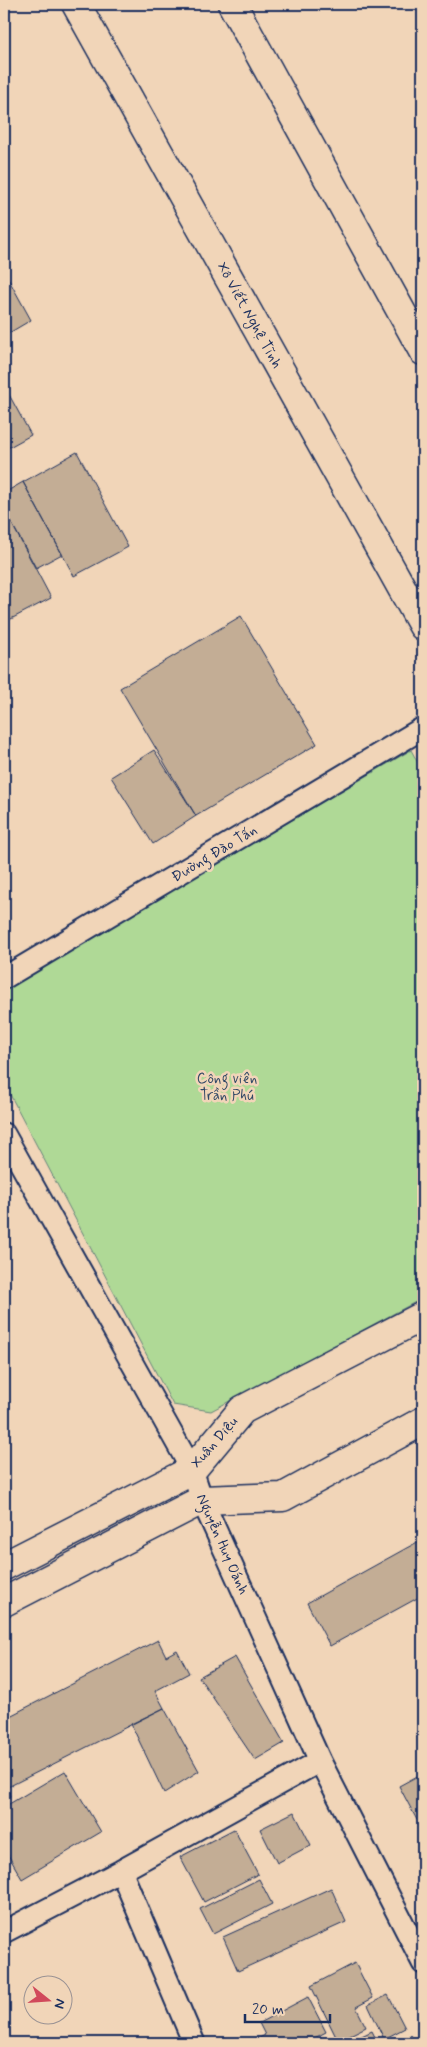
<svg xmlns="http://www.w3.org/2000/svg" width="427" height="2047" font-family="Mynerve,sans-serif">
  <rect width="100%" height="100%" fill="#f1d5b8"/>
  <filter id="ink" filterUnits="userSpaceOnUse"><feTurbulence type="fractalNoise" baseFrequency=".02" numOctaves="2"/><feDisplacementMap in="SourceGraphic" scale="10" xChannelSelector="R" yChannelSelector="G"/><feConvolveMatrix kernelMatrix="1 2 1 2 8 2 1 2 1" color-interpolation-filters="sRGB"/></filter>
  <g filter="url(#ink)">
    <path fill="#afd996" stroke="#65847a" d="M411,750L423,772V1298L211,1411L173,1405L4,1083V990Z"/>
    <path fill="#c3ad95" stroke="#1b2f5e" d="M4,271L31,320L4,336Z
      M7,391L31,435L4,450V394Z
      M77,452L128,547L74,576L23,482Z
      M23,482L62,554L36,568L4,509V493Z
      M4,509L51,598L9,620L4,610Z
      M241,616L317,744L196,816L120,688Z
      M154,750L196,816L153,844L111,777Z
      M423,1539V1595L330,1646L307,1603Z
      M158,1640L166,1656L177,1650L189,1673L155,1691L164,1708L6,1788L10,1796L4,1799V1719Z
      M235,1657L284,1743L255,1760L199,1677Z
      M164,1708L199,1771L164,1793L131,1724Z
      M65,1771L101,1832L22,1879L4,1848V1807Z
      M423,1773V1817L417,1820L399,1786Z
      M294,1812L311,1845L277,1863L260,1829Z
      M234,1829L258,1874L204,1902L180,1857Z
      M259,1879L272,1904L213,1934L200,1909Z
      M331,1888L346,1922L238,1971L223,1937Z
      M355,1963L373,1998L356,2007L366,2027L338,2041L311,1986Z
      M388,1995L405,2028L384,2039L368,2005Z
      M308,1997L326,2032L305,2043H252V2042L265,2035L259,2023Z
      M372,2031L378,2043H347Z
      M411,2035L415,2043H395Z"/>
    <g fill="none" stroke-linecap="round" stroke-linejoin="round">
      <defs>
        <path id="minor" d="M4,978L423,728
          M4,1134L192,1470L202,1500L320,1761L423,1963
          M121,1871L194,2043
          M4,1932L121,1871L320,1761"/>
        <path id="tertiary" d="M76,4L423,626
          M232,4L423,351
          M4,1566L192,1470L242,1410L423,1316
          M4,1602L202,1500L283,1497L423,1421"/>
      </defs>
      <use href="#minor" stroke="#1b2f5e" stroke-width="25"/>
      <use href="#tertiary" stroke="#1b2f5e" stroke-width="31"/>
      <use href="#minor" stroke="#f1d5b8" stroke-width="21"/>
      <use href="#tertiary" stroke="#f1d5b8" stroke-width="28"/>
    </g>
  </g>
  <g text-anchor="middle" stroke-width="5" stroke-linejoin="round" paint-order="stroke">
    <g font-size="15" fill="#1b2f5e" stroke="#f1d5b8">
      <text transform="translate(250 315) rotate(61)" y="5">Xô Viết Nghệ Tĩnh</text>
      <text transform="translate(214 853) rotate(-31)" y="5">Đường Đào Tấn</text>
      <text transform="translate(214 1442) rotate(-49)" y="5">Xuân Diệu</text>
      <text transform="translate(223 1544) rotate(66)" y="5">Nguyễn Huy Oánh</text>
    </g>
    <g font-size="15" fill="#314866" stroke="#f1d5b8">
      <text x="227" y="1083">Công viên<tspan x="227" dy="17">Trần Phú</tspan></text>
    </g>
  </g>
  <rect width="427" height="2047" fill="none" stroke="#f1d5b8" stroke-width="20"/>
  <rect x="10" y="10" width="407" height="2027" fill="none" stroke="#1b2f5e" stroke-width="2" filter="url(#ink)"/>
  <g transform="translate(48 2000) rotate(107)"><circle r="24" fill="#f1d5b8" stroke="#9b9394"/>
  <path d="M0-4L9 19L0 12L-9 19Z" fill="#d1495b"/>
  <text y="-8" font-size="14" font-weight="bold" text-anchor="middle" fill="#1b2f5e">N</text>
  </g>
  <path d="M245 2014v8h85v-8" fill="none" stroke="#1b2f5e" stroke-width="2.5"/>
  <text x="252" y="2014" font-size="15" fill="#1b2f5e" stroke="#f1d5b8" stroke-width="4" paint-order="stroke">20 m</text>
</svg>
